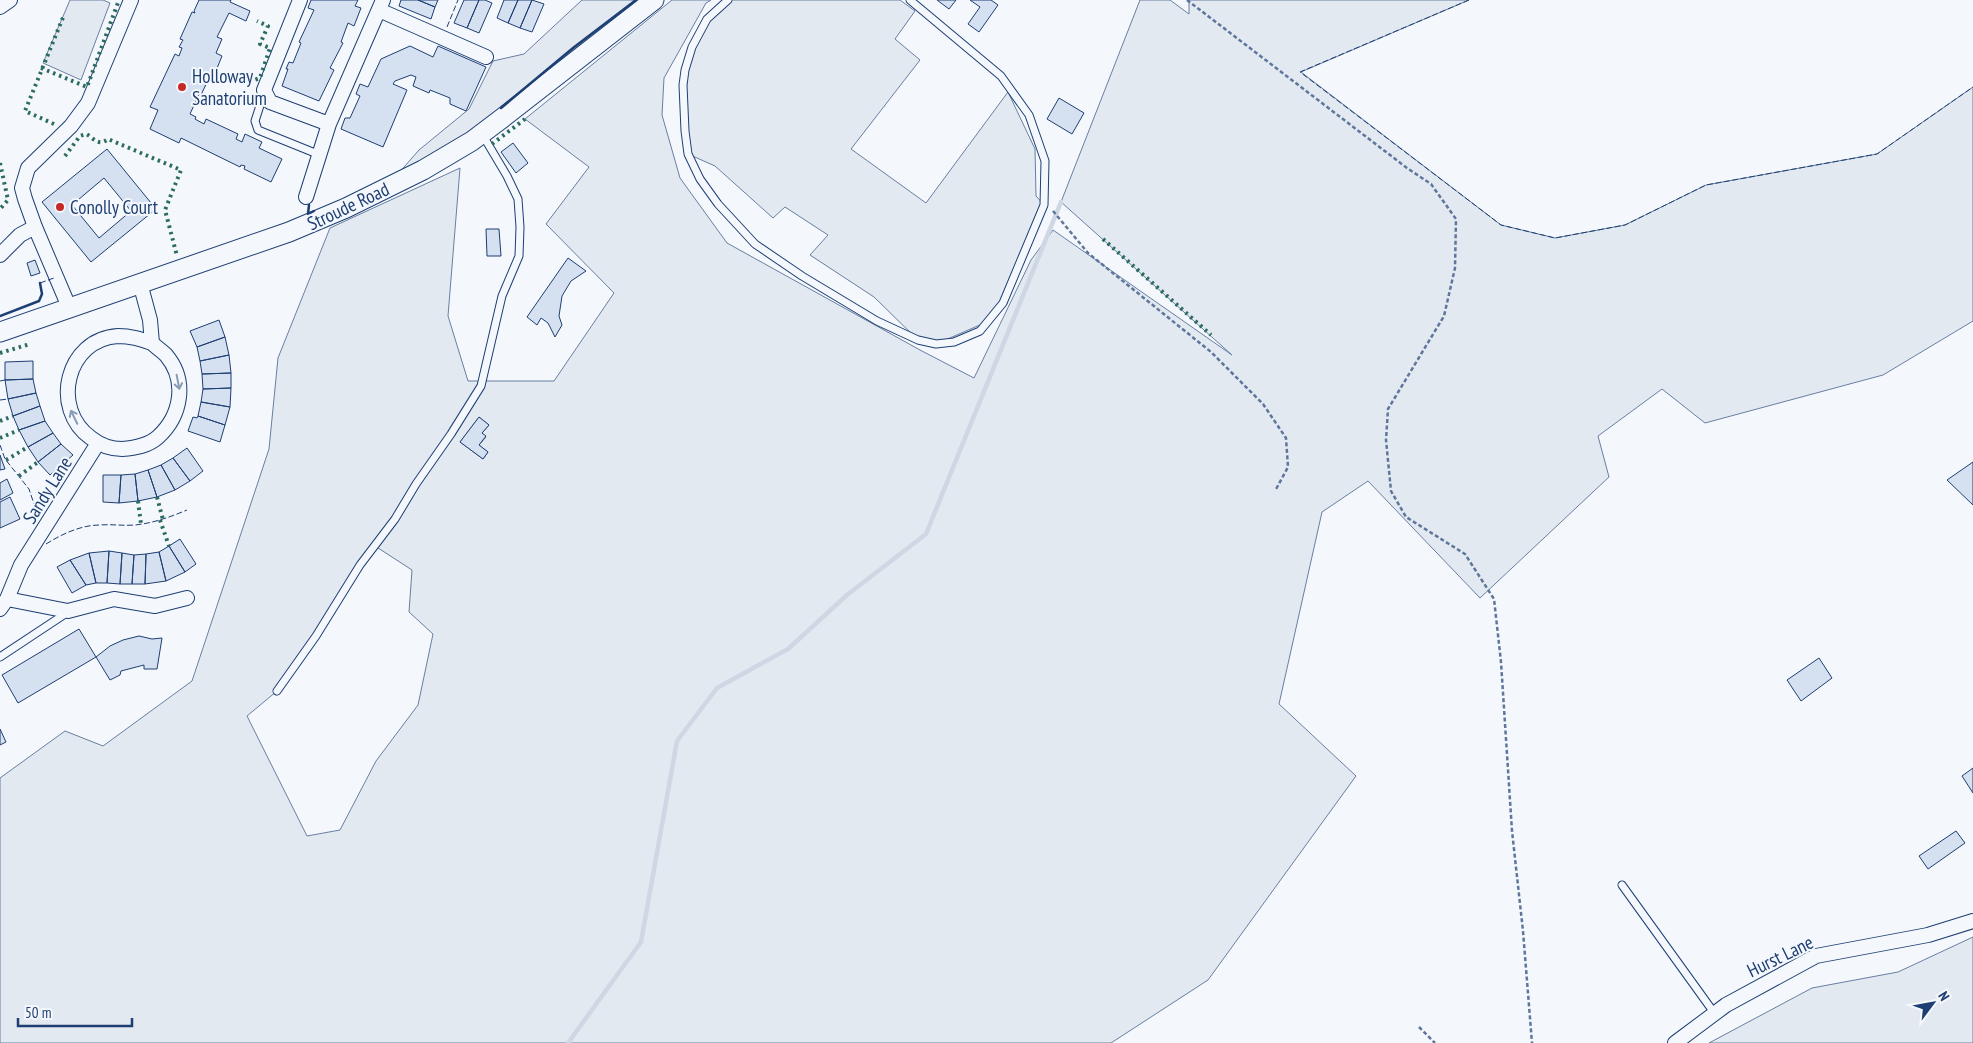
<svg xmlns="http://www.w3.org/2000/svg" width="1973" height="1043" font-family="'PT Sans Narrow',sans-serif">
  <rect width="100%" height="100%" fill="#f4f7fb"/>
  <path fill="#e3e9f0" stroke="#687fa3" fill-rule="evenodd" d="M70,0H103L110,3L81,80L43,63Z
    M582,0H636L573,48L475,130L397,175L419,150L469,109L493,61L524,54Z
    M672,0H711L706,3L664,78L662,115L680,178L727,243L920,350L974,378L1031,260L1053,230L1232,355L1061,202L1140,0H1170L1189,14V0H1469L1301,72L1501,225L1555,238L1625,225L1706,185L1877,154L1973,87V321L1883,375L1705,423L1662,389L1598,436L1609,477L1480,598L1368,481L1322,512L1279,704L1356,776L1208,980L1111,1043H0V778L65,731L103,746L192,681L269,449L278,358L330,228L460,168L448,316L468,381H554L614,293L546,224L589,167L525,119ZM479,417L489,425L482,433L486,437L479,445L488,452L483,459L460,442ZM375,546L412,570L409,612L433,634L418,705L376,761L340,830L307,836L247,716L277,691Z
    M728,0H900L915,11L895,39L920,60L851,149L926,203L1008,92L1035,149L1036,196L1044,205L1003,303L989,321L936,344L918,340L874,297L810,255L828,235L785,207L773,218L715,166L688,154C686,93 677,45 728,0Z
    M1973,937V1043H1709L1812,988L1898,972Z"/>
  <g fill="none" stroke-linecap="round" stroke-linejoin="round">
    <path stroke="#cfd7e4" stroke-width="4.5" d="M568,1043L641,942L677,741L717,688L788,649L847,595L926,534L1061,202"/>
  </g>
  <path fill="#d5e0f0" stroke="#1d3f73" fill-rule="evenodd" d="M199,0H231L230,2L250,11L246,21L229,13L217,37L222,39L216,53L222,56L213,78L208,75L206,79L208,80L201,95L199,94L190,114L196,117L195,119L204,124L206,119L238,134L236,139L242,142L245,134L262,142L259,148L282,159L271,182L244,169L245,166L241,165L240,167L181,138L179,143L150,129L158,110L150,107L175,54L179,56L182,48L179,47L183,40L180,39L192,12L195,13L194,11Z
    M311,0H358L355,6L361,8L354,26L348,23L341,42L343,43L330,68L334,70L319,101L282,86L288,69H286L289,62L293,63L301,43L299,42L314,10L308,8Z
    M401,0H418L435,7L431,19L399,6Z
    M418,0H438L435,7Z
    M464,0H479L467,28L454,23Z
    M479,0H485L492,3L479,33L467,28Z
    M504,0H518L508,23L497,18Z
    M518,0H532L520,28L508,23Z
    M532,0L544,4L532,32L520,28Z
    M937,0H956L949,9Z
    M970,0H991L998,5L979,32L968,24L980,7Z
    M410,46L433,57L438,46L486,67L466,111L450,104V98L430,90L429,93L413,86L416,77L411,75L395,81L393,84L407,90L383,147L341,129L345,118H350L360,96L356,94L360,84L368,87L381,59Z
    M1059,98L1084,113L1072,134L1047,119Z
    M513,143L528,163L516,173L501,152Z
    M107,149L156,209L91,262L42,202ZM104,178L131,211L99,238L72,205Z
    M486,229H499L501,256H487Z
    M568,258L586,271L571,281L562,296L559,316L562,325L555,337L548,323L541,318L537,325L527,317Z
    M35,260L40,273L31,276L27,263Z
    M219,320L225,337L197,347L190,331Z
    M225,337L229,355L200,361L197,347Z
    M229,355L231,373L202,374L200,361Z
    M33,361V379L5,380V362Z
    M231,373V388L203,389L202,374Z
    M33,379L36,393L8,399L5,380Z
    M231,388L230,407L201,402L203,389Z
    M36,393L40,406L13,416L8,399Z
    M201,402L230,407L225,425L198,416Z
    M40,406L45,421L19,430L13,416Z
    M198,416L225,425L220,442L188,431L193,417L197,418Z
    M479,417L489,425L482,433L486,436L479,445L488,452L483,459L460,442Z
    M45,421L53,433L28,447L19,430Z
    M53,433L61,444L38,462L28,447Z
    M61,444L73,455L50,475L38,462Z
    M187,448L203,471L190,481L173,458Z
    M0,455L5,469L0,470Z
    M173,458L190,481L175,490L161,465Z
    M1973,462V505L1947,480Z
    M161,465L175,490L157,497L148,470Z
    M148,470L157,497L138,501L135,474Z
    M135,474L138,501L119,503L121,475Z
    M103,475H121L119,503L103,502Z
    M7,479L13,493L0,500V483Z
    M10,497L20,519L0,528V502Z
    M180,539L196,564L185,572L169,546Z
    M169,546L185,572L166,581L159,552Z
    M109,551L107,583H96L89,553Z
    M109,551L122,553L120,584L107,583Z
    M159,552L166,581L145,584L146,554Z
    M89,553L96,583L86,585L70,560Z
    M122,553L134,555L132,584H120Z
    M146,554L145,584H132L134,555Z
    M70,560L86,585L72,593L57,567Z
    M79,629L96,657L18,703L2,675Z
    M139,636L152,639L162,638L157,669H144V665L121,671L120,675L110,680L96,657L110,646L123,640Z
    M1819,658L1832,678L1801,701L1787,680Z
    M0,729L6,742L0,745Z
    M1973,768V793L1962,776Z
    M1956,831L1965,843L1928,869L1919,856Z"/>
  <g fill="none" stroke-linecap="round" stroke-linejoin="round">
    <defs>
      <path id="lane" d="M728,0L707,19L692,47L685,70L683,85L685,131L688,154L700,179L718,204L755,244L802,276L877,321L918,340L936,344L954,342L980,331L1003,303L1044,205L1045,161L1029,115L1001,76L910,0
        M264,93L255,121L258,130L320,155
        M0,657L68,612
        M277,691L316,636L360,565L395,519L416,484L451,434L481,386L502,296L519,256L520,227L518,199L507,176L482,134
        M1622,885L1715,1014"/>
      <path id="street" d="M300,0L264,90L270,102L329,124
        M0,7L10,0
        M379,10L486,57
        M306,197L329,124L383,0
        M0,255L20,235L35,227
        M140,283L150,320L152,343C156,347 162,351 166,355C188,381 181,416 158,437C148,446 135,448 122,449C111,449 100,445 91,438C50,409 66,339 118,336C131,336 140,339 152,343
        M69,307L35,227L25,199L22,188L28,168L71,126L88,103L131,0
        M7,599L68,611L114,599L155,606L187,598
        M0,609L7,599L21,565L98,443
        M1675,1043L1726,1005L1816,956L1928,935L1973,921"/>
      <path id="secondary" d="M0,332L289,232L346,208L423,170L472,141L505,116L654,0"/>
    </defs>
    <use href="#lane" stroke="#1d3f73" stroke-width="9"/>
    <use href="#street" stroke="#1d3f73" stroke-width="16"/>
    <use href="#secondary" stroke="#1d3f73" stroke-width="21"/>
    <path stroke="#5e769c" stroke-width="2.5" stroke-dasharray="4 2.5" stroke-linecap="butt" d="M1187,0L1407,168L1431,184L1456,219L1455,268L1444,316L1388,409L1386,440L1391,491L1406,517L1465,554L1494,599L1501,662L1512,831L1523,931L1532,1043
      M1053,211L1088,253L1211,352L1263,404L1286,438L1288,467L1275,491
      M1419,1027L1435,1043"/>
    <use href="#lane" stroke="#f4f7fb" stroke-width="7"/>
    <use href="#street" stroke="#f4f7fb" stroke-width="14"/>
    <use href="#secondary" stroke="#f4f7fb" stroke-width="19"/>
    <path stroke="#2c6c60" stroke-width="4" stroke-dasharray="2.5 4" stroke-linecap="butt" d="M41,68L87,87L119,0
      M251,76L254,80L260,78L270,48L260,44L268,26L257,21
      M54,124L25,111L64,15
      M492,144L525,119
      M65,156L80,136L86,134C94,138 98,147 108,139L181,170L165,210L177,256
      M0,163L8,200L0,209
      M1103,239L1211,335
      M0,353L30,344
      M0,421L13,416
      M0,438L19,430
      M6,460L28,447
      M19,476L38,462
      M157,497L163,520
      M138,501L141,524
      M160,520L169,546"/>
    <path stroke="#1d3f73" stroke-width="1" stroke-dasharray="6 2.5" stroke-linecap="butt" d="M1469,0L1300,72L1501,225L1555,238L1625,225L1706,185L1877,154L1973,87
      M447,27L458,0
      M40,283L54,278
      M0,381L5,380
      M0,400L8,399
      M0,445L5,459L29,489L39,519
      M46,544C62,534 81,525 100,525C112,524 123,526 135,525C154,523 170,517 187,510"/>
    <path stroke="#1d3f73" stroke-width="2.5" d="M501,108L573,48L636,0
      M309,205L308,214L314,211
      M0,316L39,301L42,294L40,283"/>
  </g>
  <defs><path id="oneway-shaft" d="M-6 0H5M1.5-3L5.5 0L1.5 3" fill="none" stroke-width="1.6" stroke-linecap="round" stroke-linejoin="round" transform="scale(1.25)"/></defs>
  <g stroke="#889bb7">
    <use href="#oneway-shaft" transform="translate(178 382) rotate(79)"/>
    <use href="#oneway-shaft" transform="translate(74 417) rotate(-116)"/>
  </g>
  <g fill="#c62828" stroke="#f4f7fb" stroke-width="2">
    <circle cx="182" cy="87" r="5"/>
    <circle cx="60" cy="207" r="5"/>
  </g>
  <g text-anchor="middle" stroke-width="4" stroke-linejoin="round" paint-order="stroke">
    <g font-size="19" fill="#1d3f73" stroke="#f4f7fb" text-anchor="start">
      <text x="192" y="83">Holloway<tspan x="192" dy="22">Sanatorium</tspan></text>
      <text x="70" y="214">Conolly Court</text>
    </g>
    <g font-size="19" fill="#1d3f73" stroke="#f4f7fb">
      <text transform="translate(348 206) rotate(-25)" y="7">Stroude Road</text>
      <text transform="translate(47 490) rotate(-58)" y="7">Sandy Lane</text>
      <text transform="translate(1780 956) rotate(-26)" y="7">Hurst Lane</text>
    </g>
  </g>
  <g transform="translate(1933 1003) rotate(58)" stroke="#f4f7fb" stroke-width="4" paint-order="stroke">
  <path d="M0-4L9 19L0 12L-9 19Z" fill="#1d3f73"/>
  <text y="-8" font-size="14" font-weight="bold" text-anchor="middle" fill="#1d3f73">N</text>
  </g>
  <path d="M18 1018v8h114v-8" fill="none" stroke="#1d3f73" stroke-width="2.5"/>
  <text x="25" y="1018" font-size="15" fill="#1d3f73" stroke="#f4f7fb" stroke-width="4" paint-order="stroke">50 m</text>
</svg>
